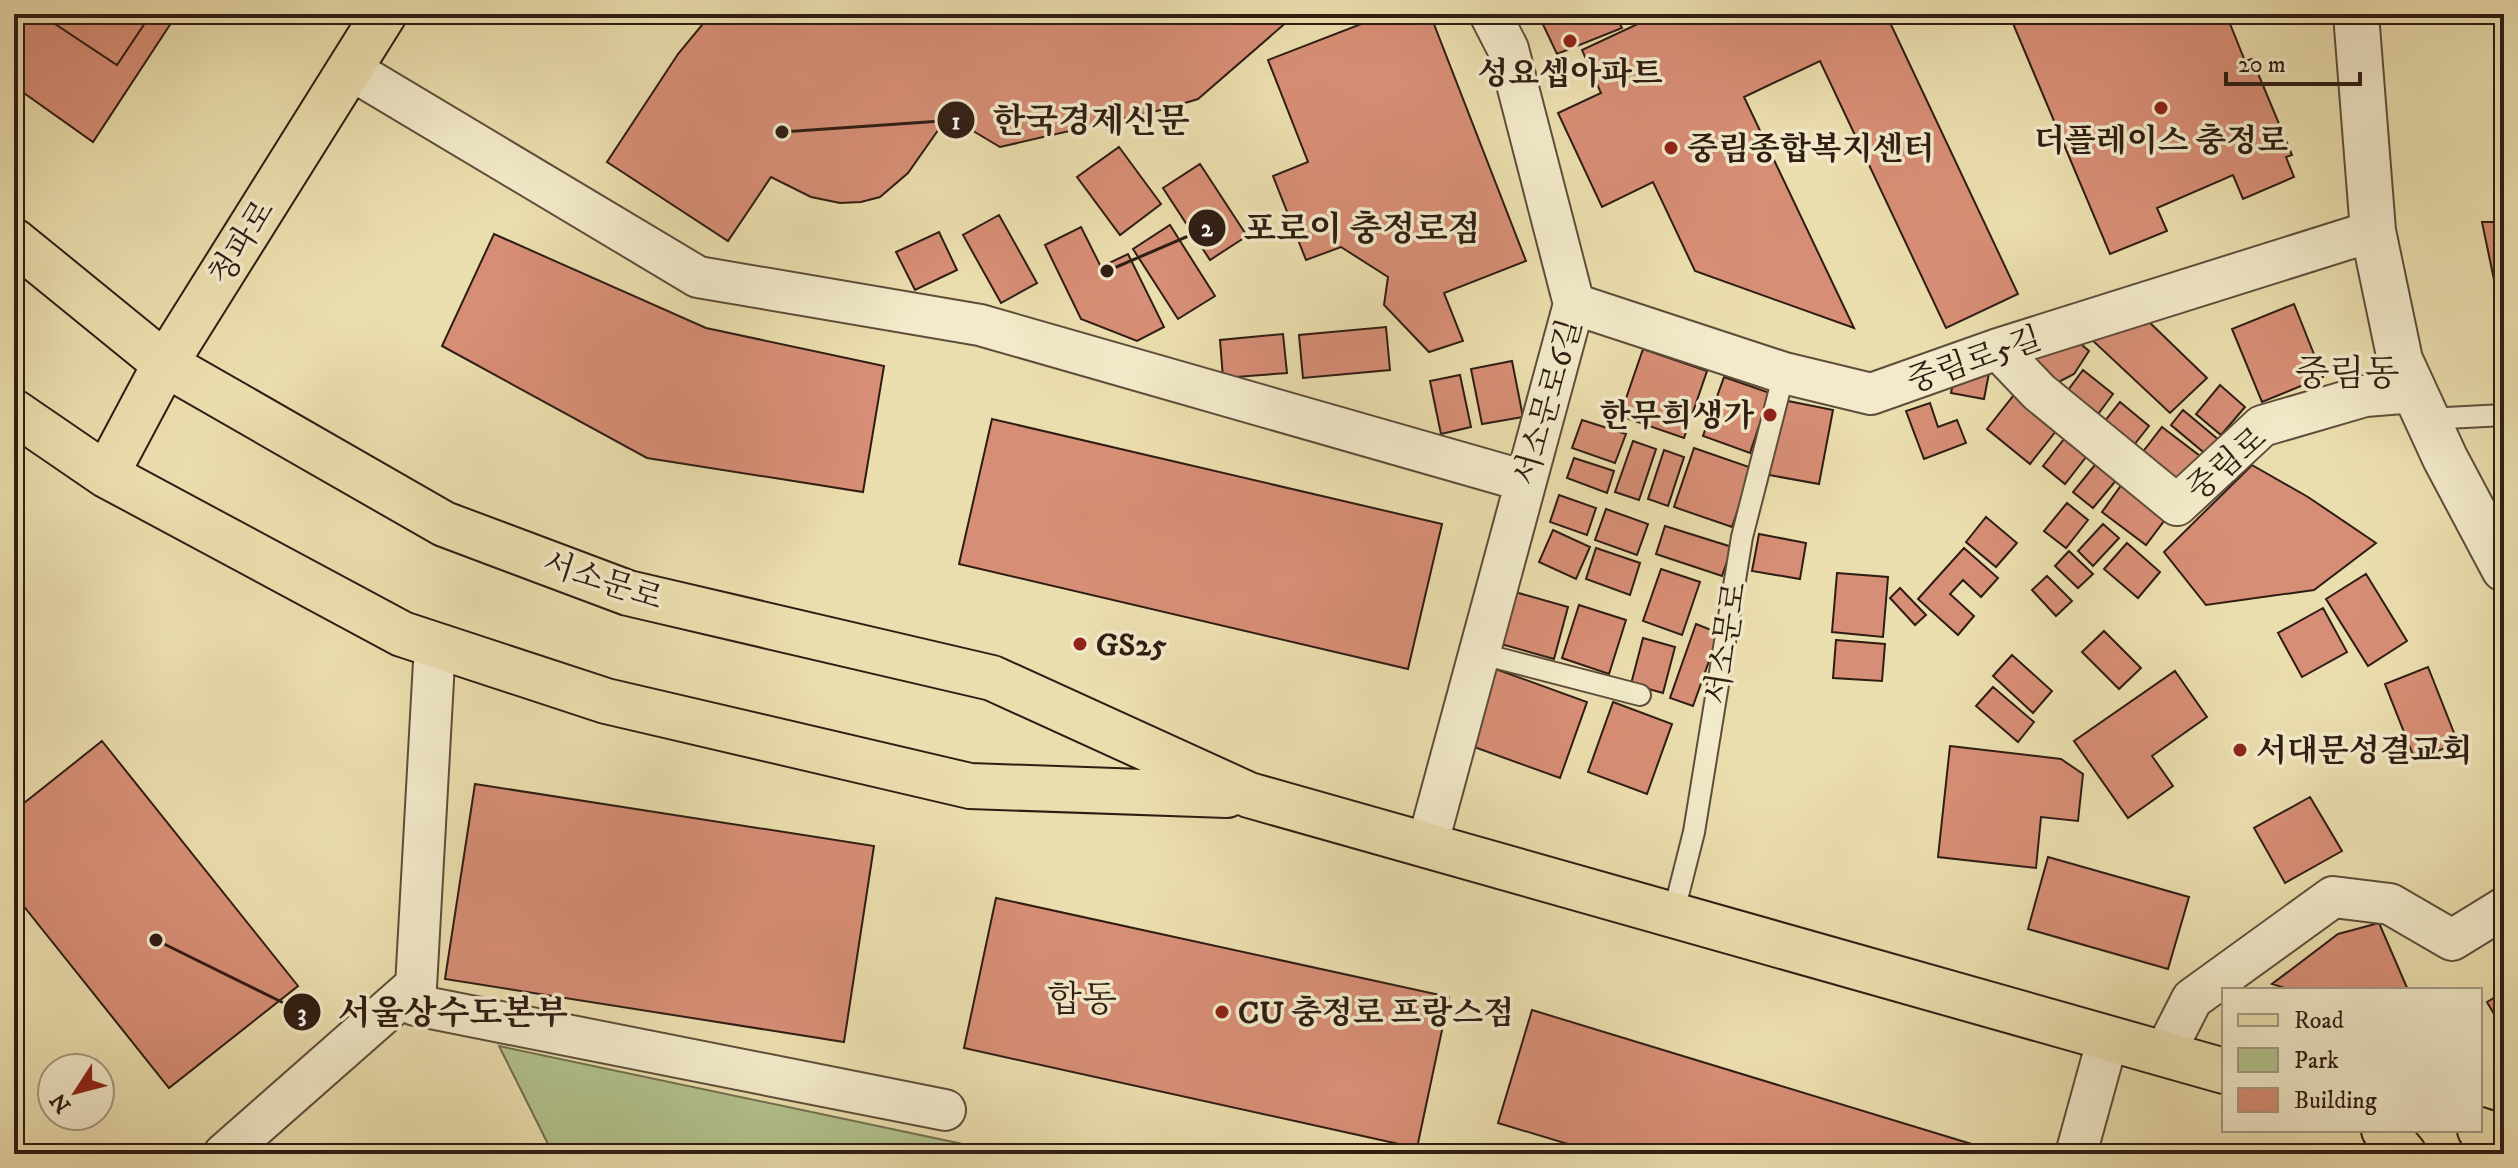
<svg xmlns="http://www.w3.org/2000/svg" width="2518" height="1168" font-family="'IM FELL DW Pica','Noto Serif KR',serif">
  <rect width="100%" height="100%" fill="#ebdeae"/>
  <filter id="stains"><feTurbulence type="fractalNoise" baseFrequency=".0025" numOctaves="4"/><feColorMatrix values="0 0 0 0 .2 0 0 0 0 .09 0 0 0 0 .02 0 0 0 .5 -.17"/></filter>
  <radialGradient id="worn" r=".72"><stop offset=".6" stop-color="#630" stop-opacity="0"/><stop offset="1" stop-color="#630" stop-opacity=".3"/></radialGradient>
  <path fill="#b2c28e" stroke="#707050" stroke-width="2" d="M499,1046L1010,1154H553Z"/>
  <path fill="#d78e76" stroke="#2f1d13" stroke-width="2" d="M14,14H177L93,142L14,86Z
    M40,14H151L117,65Z
    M711,14H1296L1198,99L1165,109L1000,147L948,116L908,173L880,197L861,202L840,203L811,197L771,177L728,241L607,162L678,54Z
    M1387,14H1430L1526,261L1444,293L1463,341L1429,352L1384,305L1388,277L1341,247L1306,260L1273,176L1308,162L1268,60Z
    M1538,14H1615L1622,28L1557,54Z
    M1659,14H1886L2018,294L1946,328L1820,61L1744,97L1854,328L1695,271L1653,182L1602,207L1558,113L1601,93L1582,50Z
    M2009,14H2226L2245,61L2252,59L2292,155L2286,157L2294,177L2243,199L2233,175L2157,208L2167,231L2110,254Z
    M1119,147L1161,204L1120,235L1077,177Z
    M1200,164L1247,236L1210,260L1163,188Z
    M999,215L1037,283L1001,303L963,235Z
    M2482,222H2504V299H2498Z
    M1170,225L1215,296L1178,319L1133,249Z
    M1081,227L1101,267L1128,254L1164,327L1137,341L1081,319L1045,245Z
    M939,232L957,270L915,290L896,252Z
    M494,234L706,328L884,366L863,492L647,458L442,346Z
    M2294,304L2323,377L2262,402L2232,329Z
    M2146,319L2207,378L2170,413L2091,339Z
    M1386,327L1390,370L1303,378L1299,335Z
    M2068,333L2089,351L2074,374L2049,387L2012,357Z
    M1283,334L1287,373L1223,378L1220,340Z
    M1643,349L1707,371L1684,438L1620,416Z
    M1512,361L1523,417L1482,424L1471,369Z
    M1990,368L1984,399L1951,393L1955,373Z
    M2083,370L2113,394L2090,425L2060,401Z
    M1460,375L1471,427L1441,434L1430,381Z
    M1724,377L1770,393L1750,453L1703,436Z
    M2220,385L2245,407L2221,435L2196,414Z
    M2017,391L2060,426L2030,464L1987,429Z
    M1783,400L1833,410L1819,484L1769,475Z
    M2120,402L2149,426L2126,455L2097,431Z
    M1930,403L1938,427L1957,420L1966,443L1924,459L1906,411Z
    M2183,410L2220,441L2208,456L2171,425Z
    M992,419L1442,524L1408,669L959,564Z
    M1582,420L1626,434L1615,463L1572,448Z
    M2162,427L2204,459L2177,494L2135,462Z
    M2071,430L2093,448L2065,484L2043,466Z
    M1633,441L1656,449L1639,500L1615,492Z
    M1694,448L1752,468L1732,527L1674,507Z
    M1664,450L1684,457L1668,506L1648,499Z
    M2103,455L2124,471L2093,508L2073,492Z
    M1574,458L1614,471L1607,493L1567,478Z
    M2252,465L2308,497L2376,543L2314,590L2206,605L2164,552Z
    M2125,480L2170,513L2146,545L2102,512Z
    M1559,495L1596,508L1587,535L1550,522Z
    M2067,503L2088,520L2066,548L2044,531Z
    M1606,509L1648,524L1637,555L1595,540Z
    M1986,517L2017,543L1996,567L1966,542Z
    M2103,524L2119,538L2093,566L2078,551Z
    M1665,526L1732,547L1722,576L1656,554Z
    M1553,530L1590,547L1576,579L1539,562Z
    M1759,534L1806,543L1800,579L1752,571Z
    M2127,543L2160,572L2138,598L2104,569Z
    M1596,548L1640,563L1630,595L1586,579Z
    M1964,548L1998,578L1981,597L1963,580L1950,594L1974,616L1958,635L1918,599Z
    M2069,551L2093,574L2078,588L2055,566Z
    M1661,569L1700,582L1682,635L1643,621Z
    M1837,573L1888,577L1883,637L1832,632Z
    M2366,574L2407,641L2368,666L2326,599Z
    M2047,576L2072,601L2056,616L2032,590Z
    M1900,588L1926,615L1915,625L1890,598Z
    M1515,592L1568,607L1554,659L1501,644Z
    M1579,605L1626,620L1609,674L1562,658Z
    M2323,608L2347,652L2302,677L2278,633Z
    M1696,624L1719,633L1693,706L1670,698Z
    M2104,631L2141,668L2119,689L2082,652Z
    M1643,638L1675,647L1663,693L1631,684Z
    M1836,640L1885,644L1882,681L1833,678Z
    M2012,655L2052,691L2033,713L1993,676Z
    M1490,667L1587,702L1560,778L1463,743Z
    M2428,667L2458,743L2415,760L2385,684Z
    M2175,671L2207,717L2152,756L2173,786L2128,818L2074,741Z
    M1993,687L2034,722L2018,742L1976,706Z
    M1613,702L1672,724L1647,794L1588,772Z
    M102,741L298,986L169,1088L14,894V811Z
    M1950,746L2061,759L2083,774L2078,821L2041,817L2036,868L1938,857Z
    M475,784L874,846L844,1042L445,979Z
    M2310,797L2342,851L2285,883L2254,828Z
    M2048,857L2189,897L2168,969L2028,929Z
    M996,898L1449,997L1417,1148L964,1048Z
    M2379,923L2408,990H2291L2272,984L2338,934Z
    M2504,992V1031L2487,1002Z
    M1532,1010L1988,1149L1987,1154H1601L1498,1123Z"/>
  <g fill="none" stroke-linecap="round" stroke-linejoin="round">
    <defs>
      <path id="service" d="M2427,419L2504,415
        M1478,653L1640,695
        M1673,915L1694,832L1742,537L1784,373"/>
      <path id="minor" d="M350,69L698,277L980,325L1525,481
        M1574,304L1784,373L1871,394L1998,349L2373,231
        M1998,349L2039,392L2177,505L2262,426L2365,396L2415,392
        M435,644L415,1005L945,1110
        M1427,846L1574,304L1508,49L1490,14
        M2164,1054L2192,999L2333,897L2390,904L2452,940L2504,908
        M224,1154L416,985
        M2076,1154L2108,1038"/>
      <path id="tertiary" d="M2356,14L2373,231L2400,360L2445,458L2504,569"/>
      <path id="primary" d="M14,241L165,364L444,524L628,593L992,678L1249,795L2224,1071
        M14,412L106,475L402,634L606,701L970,786L1227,795
        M106,475L165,364L384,14
        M2384,1130L2404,1154
        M2480,1130L2504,1138"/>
    </defs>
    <use href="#service" stroke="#5e4d3a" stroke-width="24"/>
    <use href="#minor" stroke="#5e4d3a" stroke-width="44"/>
    <use href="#tertiary" stroke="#5e4d3a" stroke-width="48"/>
    <use href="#primary" stroke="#2f1d13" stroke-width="48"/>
    <use href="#service" stroke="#f2eaca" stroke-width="20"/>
    <use href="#minor" stroke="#f2eaca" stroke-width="40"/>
    <use href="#tertiary" stroke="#f2eaca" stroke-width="44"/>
    <use href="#primary" stroke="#ebdeae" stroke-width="44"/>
  </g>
  <g fill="#8f2418" stroke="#f2eaca" stroke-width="3">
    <circle cx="1570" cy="41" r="8"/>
    <circle cx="2161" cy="108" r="8"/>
    <circle cx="1671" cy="148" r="8"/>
    <circle cx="1770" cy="415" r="8"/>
    <circle cx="1080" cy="644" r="8"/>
    <circle cx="2240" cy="750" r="8"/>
    <circle cx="1222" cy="1012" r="8"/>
  </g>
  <g text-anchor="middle" stroke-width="7" stroke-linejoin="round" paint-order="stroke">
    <g font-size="32" font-weight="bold" fill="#2f1d13" stroke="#f2eaca" text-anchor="start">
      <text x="1570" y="84" text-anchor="middle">성요셉아파트</text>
      <text x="2161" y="151" text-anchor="middle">더플레이스 충정로</text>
      <text x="1687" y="159">중림종합복지센터</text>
      <text x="1754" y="426" text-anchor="end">한무희생가</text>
      <text x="1096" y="655">GS25</text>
      <text x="2256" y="761">서대문성결교회</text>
      <text x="1238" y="1023">CU 충정로 프랑스점</text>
    </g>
    <g font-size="32" fill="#2f1d13" stroke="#f2eaca">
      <text transform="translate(241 242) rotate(-58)" y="11">청파로</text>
      <text transform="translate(1974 359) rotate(-19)" y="11">중림로5길</text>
      <text transform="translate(1547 402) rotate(-74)" y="11">서소문로6길</text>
      <text transform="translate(2226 463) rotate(-41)" y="11">중림로</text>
      <text transform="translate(603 580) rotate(18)" y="11">서소문로</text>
      <text transform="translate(1725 643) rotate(-81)" y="11">서소문로</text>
    </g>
    <g font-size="36" fill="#2f1d13" stroke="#f2eaca">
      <text x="2347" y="385">중림동</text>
      <text x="1082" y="1011">합동</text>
    </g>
  </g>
  <path fill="none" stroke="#2f1d13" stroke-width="3" d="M782 132L956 120M1107 271L1207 228M156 940L302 1012"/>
  <g fill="#2f1d13" stroke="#f2eaca" stroke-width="3">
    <circle cx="782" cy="132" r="8"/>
    <circle cx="1107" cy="271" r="8"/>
    <circle cx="156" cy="940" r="8"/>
    <circle cx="956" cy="120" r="20"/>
    <circle cx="1207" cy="228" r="20"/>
    <circle cx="302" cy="1012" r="20"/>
  </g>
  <g font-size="24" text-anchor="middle" font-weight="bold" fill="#fff">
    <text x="956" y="129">1</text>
    <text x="1207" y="236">2</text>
    <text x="302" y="1021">3</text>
  </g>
  <g font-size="34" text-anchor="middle" font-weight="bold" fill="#2f1d13" stroke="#f2eaca" stroke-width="7" stroke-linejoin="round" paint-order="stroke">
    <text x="1091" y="132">한국경제신문</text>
    <text x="1362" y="240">포로이 충정로점</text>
    <text x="453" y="1024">서울상수도본부</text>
  </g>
  <rect width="2518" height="1168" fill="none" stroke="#ebdeae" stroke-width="48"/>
  <rect x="16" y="16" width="2486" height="1136" fill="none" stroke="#2f1d13" stroke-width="4"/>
  <rect x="24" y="24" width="2470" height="1120" fill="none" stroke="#2f1d13" stroke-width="2"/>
  <rect x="2222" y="988" width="260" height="144" fill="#f2eaca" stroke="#a49881" stroke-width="2"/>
  <rect x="2238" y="1014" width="40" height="12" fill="#ebdeae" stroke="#a49881" stroke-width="2"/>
  <text x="2294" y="1028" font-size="24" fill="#2f1d13">Road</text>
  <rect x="2238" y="1048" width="40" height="24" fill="#b2c28e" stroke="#a49881" stroke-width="2"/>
  <text x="2294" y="1068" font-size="24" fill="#2f1d13">Park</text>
  <rect x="2238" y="1088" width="40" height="24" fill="#d78e76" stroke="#a49881" stroke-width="2"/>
  <text x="2294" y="1108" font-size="24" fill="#2f1d13">Building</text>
  <g transform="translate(76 1092) rotate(234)"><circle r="38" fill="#f2eaca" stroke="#a49881" stroke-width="2"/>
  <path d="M0-6L14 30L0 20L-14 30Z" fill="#8f2418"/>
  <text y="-12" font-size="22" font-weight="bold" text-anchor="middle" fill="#2f1d13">N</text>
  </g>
  <path d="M2226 72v12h134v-12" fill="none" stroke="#2f1d13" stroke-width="4"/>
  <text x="2238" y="72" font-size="24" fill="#2f1d13" stroke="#f2eaca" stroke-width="6" paint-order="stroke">20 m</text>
  <rect width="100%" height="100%" filter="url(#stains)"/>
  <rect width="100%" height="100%" fill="url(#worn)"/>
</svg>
